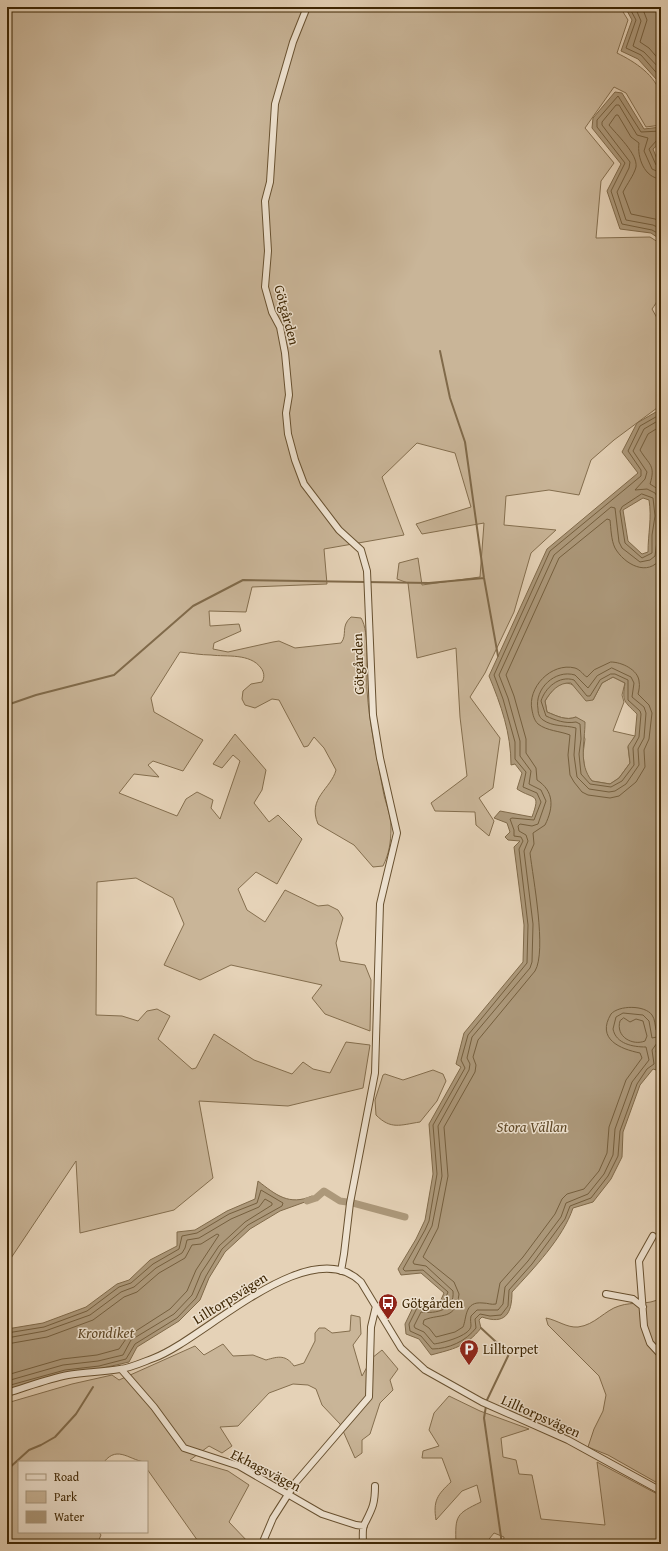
<svg xmlns="http://www.w3.org/2000/svg" width="668" height="1551" font-family="'Gentium Book Plus',serif">
  <rect width="100%" height="100%" fill="#e5d2b7"/>
  <filter id="stains"><feTurbulence type="fractalNoise" baseFrequency=".005" numOctaves="4"/><feColorMatrix values="0 0 0 0 .2 0 0 0 0 .09 0 0 0 0 .02 0 0 0 .5 -.17"/></filter>
  <radialGradient id="worn" r=".72"><stop offset=".6" stop-color="#630" stop-opacity="0"/><stop offset="1" stop-color="#630" stop-opacity=".3"/></radialGradient>
  <path fill="#c9b598" stroke="#846e4e" d="M7,7H620L628,20L617,53C635,62 656,75 661,96C663,105 661,116 661,125L646,127L626,93L614,87L585,128L614,163L601,181L596,238L650,237L661,244C660,252 658,262 659,270C662,287 663,294 652,309L661,325V405L614,440L591,460L579,495L549,490L506,496L504,525L556,530L531,553L514,612L485,673L470,697L500,738L493,788L479,798L494,821L489,836L476,825L475,812L435,811L431,803L467,776L460,717L456,648L417,658L408,583L397,579L399,563L418,558L422,585L480,577L484,523L422,534L416,524L471,507L455,453L417,443L382,477L404,535L324,549L327,584L252,587L246,612L209,611L210,626L239,624L241,631L214,643L213,649L228,652L273,642L279,641L295,648L341,643C348,634 340,627 351,617L361,618C370,632 366,672 367,690C369,723 377,757 383,790C385,803 391,813 391,828C391,842 389,854 383,866L373,867L354,845L318,824C307,798 331,789 336,770L324,748L314,737L308,746L304,747L279,700L272,699L255,708L245,705L242,699L243,691L251,684L262,682C265,677 264,672 261,668C250,653 227,657 211,655C201,655 190,653 180,652L151,698L154,712L203,740L183,771L153,761L148,765L159,777L134,774L119,793L177,816L186,799L197,792L213,800L211,808L220,819L240,761L233,755L222,768L213,764L235,734L266,770L262,790L254,803L269,822L278,815L302,839L277,884L256,872L238,889L247,910L265,922L285,890L318,906L328,905L338,910L343,918L336,943L340,961L365,965L371,980L370,1031L325,1014L312,998L322,985L231,965L200,980L164,965L184,924L173,898L136,878L97,882L96,1015L122,1016L138,1021L147,1011L157,1009L170,1016L158,1039L192,1069L196,1068L214,1034L254,1060L292,1074L303,1062L313,1069L330,1073L346,1042L370,1045L363,1088L288,1106L199,1101L213,1178L174,1210L80,1233L76,1161L7,1264Z
    M613,677L625,683L622,695L624,702L613,731L635,736L628,747L630,763L619,778L610,784L592,781L585,772L583,754L585,739L576,717C566,721 557,716 547,712L545,701C563,672 572,683 593,700L602,683Z
    M433,1070L443,1074L446,1081L437,1101L420,1122C400,1125 391,1130 376,1115L375,1100L383,1075L385,1074L403,1080Z
    M661,1298V1485L608,1455L588,1447L594,1429L603,1411L606,1395L599,1376L548,1325L546,1318C557,1320 567,1328 578,1327C595,1325 605,1310 619,1306C633,1301 648,1306 661,1298Z
    M351,1315L360,1317L361,1334L353,1345L362,1376L372,1358L382,1350L398,1369L390,1380L393,1390L380,1403L370,1434L362,1440V1453L355,1458L340,1424L322,1405L316,1389L308,1385L293,1384L269,1393L238,1426L220,1427L232,1446L222,1453L209,1446L190,1460L228,1471L249,1485L229,1522L250,1544H200L147,1469V1462C131,1462 118,1444 104,1462H19V1532H99L101,1535L97,1544H74L64,1541L62,1544H7V1403L72,1384L112,1375L119,1380L195,1346L204,1355L223,1344L233,1356L253,1355L266,1360C279,1356 286,1355 294,1366L304,1363L315,1341V1333L319,1328H325L332,1333L350,1331Z
    M449,1396L480,1411L529,1429L501,1438L503,1457L516,1460L519,1474L532,1475L541,1519L605,1525L597,1462L661,1496V1544H503L504,1537L494,1533L485,1544H456C455,1515 456,1514 481,1502L477,1485L462,1491L436,1520C433,1501 437,1495 451,1482L442,1458H422L423,1451L439,1446L429,1430L434,1413Z"/>
  <path fill="#ac987a" stroke="#806a4a" fill-rule="evenodd" d="M625,7H661V89L657,80L638,59L621,51L632,20Z
    M615,92L622,93L644,129L661,127V142L653,149L659,164H661V240L651,233L620,229L607,191L621,164L592,128L593,118Z
    M661,409V1043L656,1051L659,1062L656,1070L653,1069L640,1085L623,1132L622,1157L611,1179L593,1202L573,1208C563,1238 534,1268 512,1292C512,1314 505,1325 482,1317L479,1320L481,1328C466,1347 453,1349 431,1355L419,1339L406,1334L405,1324L417,1299L426,1304L440,1302L444,1293L421,1273L401,1275L398,1269L416,1239L425,1220L433,1174L429,1124L461,1067L456,1064L464,1033L523,962L524,925L514,847L520,841L508,840L505,837L510,832L507,823L494,818L500,811L532,817C541,792 534,800 517,789L522,773L515,764L511,765C511,733 501,705 489,676L547,549L638,473L622,452L637,423ZM643,498L649,500C652,518 648,534 648,552L642,554L628,541L623,510ZM613,677L625,683C622,702 624,701 637,714L635,736L628,746L630,763L619,778L610,784L592,781C578,764 585,742 585,722L576,717C566,721 557,716 547,712L545,701C551,691 559,682 571,683L586,701L593,700L602,683Z
    M258,1181C276,1195 289,1206 312,1196L316,1198L280,1211L250,1229L225,1252L209,1278L200,1300L179,1321L137,1347L129,1362L7,1390V1329L43,1323L86,1307L117,1284L129,1280L150,1260L177,1246V1232L195,1230L227,1211L255,1199Z"/>
  <g fill="none" stroke-linecap="round" stroke-linejoin="round">
    <path stroke="#755f3e" stroke-width="1" d="M629,7L636,20L626,48L641,55L661,78
      M635,7L641,21L633,46L644,52L661,70
      M642,7L647,20L640,42L649,48L661,62
      M661,131L641,132L618,96L597,120V127L625,163L611,191L622,224L652,230L661,235
      M661,139L657,140L649,149L656,165L661,168
      M661,173L652,169L644,151L648,138L637,135L619,105H616L602,122V125L630,162L629,168L617,192L626,220L653,225L661,229
      M661,179C644,178 637,157 639,143L631,137L618,115H616L609,125C616,134 638,154 636,167C634,175 627,184 623,192L631,214L655,219L661,222
      M661,414L640,426L628,451L641,470V476L550,551L494,675L503,699L515,742V759L526,772L523,787L537,793L541,802L534,820L512,818L510,819L514,830V836L521,837L523,841L519,849L528,925L527,963L468,1035L461,1060L465,1068L433,1125L437,1174L429,1221L425,1230L403,1269L405,1271L423,1270L448,1292L442,1306L426,1308L418,1306L409,1324L410,1331L421,1336L432,1349C449,1349 466,1341 476,1328L475,1319L480,1314L490,1316L501,1315L508,1306L509,1290L532,1264L565,1219L570,1206L591,1198L608,1176L618,1156L620,1131L637,1084L647,1069L654,1064L652,1050L657,1043L661,1042
      M661,419L644,429L633,451L647,472L645,479L635,490L647,489L655,493L658,498L660,517L655,556L650,560L640,562L622,548L619,542L615,508L611,507L554,555L499,675L508,698L520,741V756L531,771L529,784L541,790L546,801L538,824L532,826L520,824L518,826L519,831L526,835L528,841L524,851L533,924L532,962L530,968L472,1037L467,1058L470,1064L469,1070L438,1126L442,1176L432,1226L413,1262L414,1264L426,1266L453,1291C455,1310 436,1314 421,1312L414,1326L415,1328L424,1332L434,1344C442,1343 470,1336 471,1326C471,1323 470,1320 471,1316L477,1310H498L503,1304L505,1287L528,1261L561,1217L566,1203L588,1194L604,1174L613,1155L615,1129L632,1082L649,1060L646,1047C633,1047 616,1044 613,1029L616,1017L623,1013L643,1015L649,1021L652,1038L661,1036
      M661,426L648,434L640,450C649,465 656,465 650,484L661,491
      M642,494L653,498L655,516L652,535V553L642,558L625,543L620,511L622,507Z
      M661,558C648,578 624,564 615,548C611,540 611,528 610,520L607,519L559,558L506,675L514,696L526,739V753L536,768L537,780C554,791 554,807 545,825L533,833L534,844L530,853C533,878 547,951 535,971L478,1040L473,1057L476,1065L475,1072L444,1127L448,1176L438,1228L423,1257L454,1282L459,1294C456,1321 441,1313 424,1320L423,1324L429,1328L436,1337L455,1332L463,1327C467,1318 464,1301 483,1303C488,1303 491,1305 496,1304L500,1283L523,1257L555,1214L562,1199L567,1194L584,1189L599,1171L607,1153L609,1127L626,1080L642,1058L640,1053C620,1049 596,1039 611,1014C619,1005 645,1005 652,1015C655,1019 655,1025 656,1030H661
      M611,662C622,662 638,670 639,681C640,686 639,690 638,694L649,705L652,713L649,739L644,750L645,767L636,782L619,796L610,798L588,795L582,792L574,782L570,775L568,755L570,735C560,731 547,731 538,724C534,720 533,715 532,710C527,688 551,662 575,668C581,670 583,675 587,677L594,670Z
      M612,668L631,677L634,683L632,697L644,707L646,713L644,738L638,749L639,765L626,784L615,791L609,792L589,789L577,777L574,755L576,728C565,725 553,727 543,720C539,717 538,713 538,709C534,689 555,669 575,675L588,688L597,676Z
      M611,674H615L628,680V700L640,711L641,714L639,737L633,748L634,765L622,781L611,787L590,784L581,774L579,754L581,739L580,724L576,722C565,724 555,720 546,716L541,701C545,688 559,675 574,680L587,696H590L600,680Z
      M624,1018L630,1022L636,1019L643,1021L647,1036L645,1041C633,1046 615,1037 620,1021Z
      M7,1333L44,1327L87,1311L119,1287L131,1283L153,1264L179,1249L182,1236L197,1233L229,1214L257,1203L261,1190L283,1203L282,1206L248,1225L222,1249L206,1276L196,1298L177,1318L135,1344L126,1359L99,1366L65,1370L7,1386
      M7,1338L45,1331L90,1315L121,1292L134,1287L156,1268L182,1253L185,1248L187,1240L199,1238L231,1219L259,1207L265,1199L272,1203V1205L245,1222L219,1246L201,1273L192,1295L174,1314L131,1340L123,1355L98,1361L63,1365L7,1381
      M7,1344L47,1337L93,1320L124,1297L137,1292L159,1273L185,1258L192,1245L201,1244L217,1234L219,1235L196,1270L187,1291L170,1309L128,1336L119,1349L97,1355L62,1359L7,1375"/>
    <path stroke="#806a4a" stroke-width="2" d="M440,351L450,398L465,442L484,578L498,656
      M7,705L36,695L114,675L193,606L243,580L429,583L484,578
      M481,1328L509,1354L487,1400L484,1418L502,1544
      M7,1470L29,1450L41,1445L55,1437L76,1414L93,1387"/>
    <path stroke="#ac987a" stroke-width="7" d="M307,1201L316,1198L324,1191L340,1201L347,1202
      M353,1203L405,1217"/>
    <defs>
      <path id="street" d="M307,7L293,42L275,104L270,182L265,201L268,251L265,287L272,312L280,327L285,353L289,395L286,413L288,434L295,460L304,484L339,530L361,550L367,571L373,715L380,758L397,833L380,904L375,1073L350,1203L344,1254L341,1271
        M653,1236L639,1261L644,1326L650,1343L661,1355
        M606,1294L633,1299L643,1307
        M121,1369L154,1407L184,1448L239,1466L322,1514L356,1525L364,1526
        M7,1393C27,1387 47,1379 68,1375C85,1372 102,1372 120,1369C131,1368 143,1362 154,1358C203,1340 309,1231 361,1282L401,1348L425,1370L482,1402L568,1440L661,1491
        M262,1544L273,1518L296,1482L369,1397L371,1327L376,1306
        M363,1544C363,1539 362,1530 364,1525C372,1509 375,1505 375,1486"/>
    </defs>
    <use href="#street" stroke="#685130" stroke-width="8"/>
    <use href="#street" stroke="#eee2d0" stroke-width="6"/>
  </g>
  <defs>
    <symbol id="bus-pin" viewBox="-11 -11 22 30"><path d="M0 17L-7.5 6A9.5 9.5 0 1 1 7.5 6Z" fill="#8f2418" stroke="#eee2d0"/><path d="M-5-6H5V4H4V6H2V4H-2V6H-4V4H-5ZM-3.5-4V0h7V-4ZM-3.5 1.2v1.5H-2V1.2ZM2 1.2v1.5H3.5V1.2Z" fill="#fff"/></symbol>
    <symbol id="parking-pin" viewBox="-11 -11 22 30"><path d="M0 17L-7.5 6A9.5 9.5 0 1 1 7.5 6Z" fill="#8f2418" stroke="#eee2d0"/><path d="M-3.5-5.5H1a3.5 3.5 0 0 1 0 7H-1V5.5H-3.5ZM-1-3.4V-.6H.8a1.4 1.4 0 0 0 0-2.8Z" fill="#fff"/></symbol>
  </defs>
  <g fill-rule="evenodd">
    <use href="#bus-pin" x="377" y="1292" width="22" height="30"/>
    <use href="#parking-pin" x="458" y="1338" width="22" height="30"/>
  </g>
  <g text-anchor="middle" stroke-width="3" stroke-linejoin="round" paint-order="stroke">
    <g font-size="14" fill="#3e2603" stroke="#eee2d0">
      <text transform="translate(287 315) rotate(75)" y="5">Götgården</text>
      <text transform="translate(358 664) rotate(-92)" y="5">Götgården</text>
      <text transform="translate(230 1298) rotate(-32)" y="5">Lilltorpsvägen</text>
      <text transform="translate(541 1416) rotate(24)" y="5">Lilltorpsvägen</text>
      <text transform="translate(266 1470) rotate(27)" y="5">Ekhagsvägen</text>
    </g>
    <g font-size="14" fill="#3e2603" stroke="#eee2d0" text-anchor="start">
      <text x="402" y="1308">Götgården</text>
      <text x="483" y="1354">Lilltorpet</text>
    </g>
    <g font-size="15" font-style="italic" fill="#5f4827" stroke="#eee2d0">
      <text x="532" y="1132">Stora Vällan</text>
      <text x="106" y="1338">Krondiket</text>
    </g>
  </g>
  <rect width="668" height="1551" fill="none" stroke="#e5d2b7" stroke-width="24"/>
  <rect x="8" y="8" width="652" height="1535" fill="none" stroke="#3e2603" stroke-width="2"/>
  <rect x="12" y="12" width="644" height="1527" fill="none" stroke="#3e2603"/>
  <rect x="18" y="1461" width="130" height="72" fill="#eee2d0" stroke="#a8977e"/>
  <rect x="26" y="1474" width="20" height="6" fill="#eee2d0" stroke="#a8977e"/>
  <text x="54" y="1481" font-size="12" fill="#3e2603">Road</text>
  <rect x="26" y="1491" width="20" height="12" fill="#c9b598" stroke="#a8977e"/>
  <text x="54" y="1501" font-size="12" fill="#3e2603">Park</text>
  <rect x="26" y="1511" width="20" height="12" fill="#ac987a" stroke="#a8977e"/>
  <text x="54" y="1521" font-size="12" fill="#3e2603">Water</text>
  <rect width="100%" height="100%" filter="url(#stains)"/>
  <rect width="100%" height="100%" fill="url(#worn)"/>
</svg>
